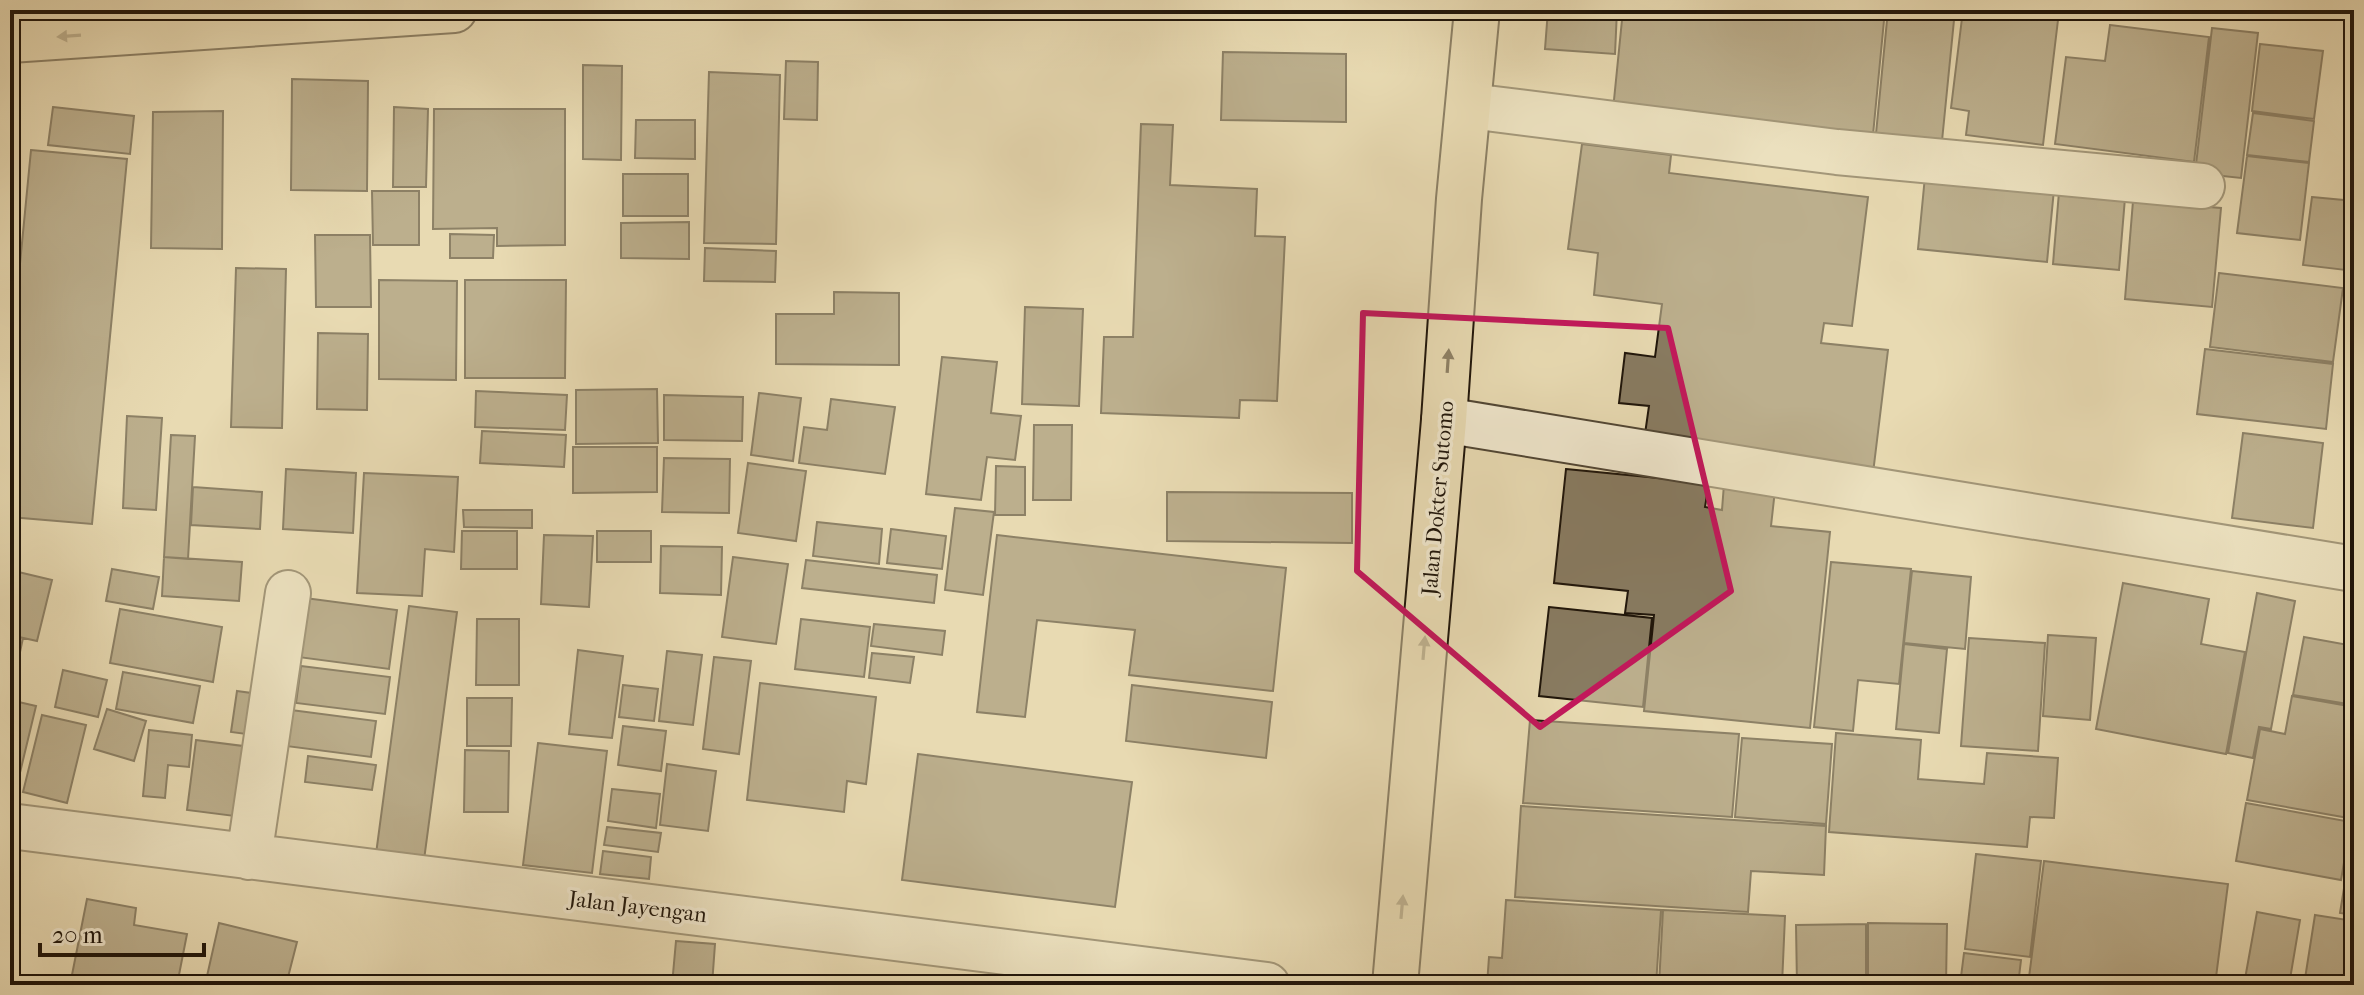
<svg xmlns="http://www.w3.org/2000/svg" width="2364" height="995" font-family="'IM FELL French Canon',serif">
  <rect width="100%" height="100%" fill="#e8dab2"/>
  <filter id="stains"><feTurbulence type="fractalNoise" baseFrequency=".0025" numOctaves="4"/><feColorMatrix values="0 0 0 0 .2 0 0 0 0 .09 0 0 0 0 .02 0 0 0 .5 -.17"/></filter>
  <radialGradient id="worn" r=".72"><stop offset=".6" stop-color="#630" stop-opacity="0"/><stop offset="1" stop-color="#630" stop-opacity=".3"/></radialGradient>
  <path fill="#887b61" stroke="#1f150a" stroke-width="2" d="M10,10H37V18H10Z
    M1548,10H1617L1615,54L1545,49Z
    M1623,10H1885L1872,145L1612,120Z
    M1888,10H1955L1941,151L1875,144Z
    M1963,10L2058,20L2043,145L1966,135L1969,111L1951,108Z
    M2110,25L2209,37L2194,162L2055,144L2066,57L2105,61Z
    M2212,28L2258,33L2241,178L2195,173Z
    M2260,44L2323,51L2314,119L2252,111Z
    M1223,52L1346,54V122L1221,120Z
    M786,61L818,62L817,120L784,119Z
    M583,65L622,66L621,160L583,159Z
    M709,72L780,75L776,244L704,243Z
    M292,79L368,81L367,191L291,190Z
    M53,107L134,116L130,154L48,145Z
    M394,107L428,109L426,187H393Z
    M434,109H565V245L497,246V228L433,229Z
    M223,111L222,249L151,248L153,112Z
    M2253,113L2314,121L2309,162L2247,155Z
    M636,120H695V159L635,158Z
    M1141,124L1173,125L1170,185L1257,189L1255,236L1285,237L1277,401L1240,400L1239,418L1101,413L1104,337H1133Z
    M1582,144L1671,155L1669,173L1868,197L1852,326L1824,323L1821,343L1888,350L1873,473L1644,441L1649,406L1619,403L1625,353L1655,357L1662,304L1594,295L1598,253L1568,249Z
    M31,150L127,159L92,524L10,517V367Z
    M2247,156L2309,163L2300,240L2237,233Z
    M1926,166L2055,179L2047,262L1918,249Z
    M623,174H688V216H623Z
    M2060,180L2126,186L2119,270L2053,264Z
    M372,191H419V245H373Z
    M2312,197L2354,201V271L2303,265Z
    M2133,201L2221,208L2212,307L2125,299Z
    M689,222V259L621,258V223Z
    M450,234L494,235L493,258H450Z
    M315,235H370L371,307H316Z
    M705,248L776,251L775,282L704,281Z
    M236,268L286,269L282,428L231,427Z
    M2219,273L2343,288L2333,362L2210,347Z
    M379,280L457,281L456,380L379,379Z
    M465,280H566L565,378H465Z
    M834,292L899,293V365L776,364V314H834Z
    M1025,307L1083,309L1079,406L1022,404Z
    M318,333L368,334L367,410L317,409Z
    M2205,349L2333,364L2326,429L2197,414Z
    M942,357L997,362L991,413L1021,416L1015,460L987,457L981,500L926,494Z
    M657,389L658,443L576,444V390Z
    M476,391L567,395L565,430L475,427Z
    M759,393L801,398L793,461L751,455Z
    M664,395L743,397L742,441L664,440Z
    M831,399L895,407L885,474L799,463L804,427L827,430Z
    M127,416L162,418L156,510L123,508Z
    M1034,425H1072L1071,500H1033Z
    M482,431L566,435L564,467L480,463Z
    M2243,433L2323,443L2313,528L2232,518Z
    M171,435L195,436L188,559L164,557Z
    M573,447H657V492L573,493Z
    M664,458L730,459L729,513L662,512Z
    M748,463L806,471L796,541L738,533Z
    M996,466L1025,467V515H995Z
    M286,469L356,473L353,533L283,529Z
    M1566,469L1709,483L1705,507L1722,510L1724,484L1775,490L1771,526L1830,532L1810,728L1644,711L1654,615L1625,613L1628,591L1554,583Z
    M364,473L458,477L454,552L425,549L422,596L357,593Z
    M193,487L262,492L260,529L191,525Z
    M1167,492L1352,493V543L1167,541Z
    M955,508L994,512L983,595L945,590Z
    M463,510H532V528L464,527Z
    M817,522L882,529L879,564L813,556Z
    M891,529L946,536L942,569L887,563Z
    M462,531H517V569H461Z
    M597,531H651V562H597Z
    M544,535L593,536L589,607L541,604Z
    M997,535L1286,568L1273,691L1129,675L1135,630L1037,620L1025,717L977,712Z
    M661,546L722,547L721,595L660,593Z
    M164,557L242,562L239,601L162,596Z
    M733,557L788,564L776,644L722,637Z
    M806,560L937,575L934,603L802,588Z
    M1831,562L1911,569L1899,684L1858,680L1853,731L1814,727Z
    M112,569L159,577L153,609L106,601Z
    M10,570L52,580L37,641L10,635Z
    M1912,571L1971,577L1965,649L1904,643Z
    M2123,583L2209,599L2201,644L2245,652L2226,754L2096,729Z
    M2257,593L2295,601L2271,729L2259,727L2253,758L2228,753Z
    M305,598L397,610L389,669L298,657Z
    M409,606L457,612L424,860L376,854Z
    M1549,607L1652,618L1643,707L1539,696Z
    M120,609L222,627L213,682L110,663Z
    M477,619H519V685H476Z
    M801,619L870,627L864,677L795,669Z
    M874,624L945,631L942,655L871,646Z
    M10,635L23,638L14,680L10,679Z
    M2048,635L2096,638L2090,720L2043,716Z
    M2304,637L2354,646V705L2293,695Z
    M1969,638L2045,643L2038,751L1961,746Z
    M1904,644L1947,649L1939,733L1896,729Z
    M578,650L623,656L612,738L569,734Z
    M667,651L702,655L693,725L659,721Z
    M872,653L914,657L910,683L869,678Z
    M714,657L751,661L739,754L703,749Z
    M301,666L390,677L385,714L296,703Z
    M63,670L107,680L98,717L55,707Z
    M123,672L200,686L193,723L116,709Z
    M760,683L876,697L866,784L847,781L844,812L747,800Z
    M623,685L658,689L654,721L619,717Z
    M1132,685L1272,702L1266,758L1126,741Z
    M237,691L266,695L261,736L231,732Z
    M2292,696L2354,707V819L2247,800L2260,729L2285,734Z
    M467,698H512L511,746H467Z
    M10,700L36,706L18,781L10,779Z
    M107,709L146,721L134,761L94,749Z
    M291,710L376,721L371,757L286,746Z
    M42,715L86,725L67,803L23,792Z
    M1530,720L1739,734L1732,817L1523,803Z
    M623,726L666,731L661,771L618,765Z
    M149,730L192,735L189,767L168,765L165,798L143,796Z
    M1836,733L1921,740L1918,779L1984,784L1987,753L2058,758L2054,818L2030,817L2027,847L1829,832Z
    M1742,738L1832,744L1826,824L1735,817Z
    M196,740L259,748L250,818L187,810Z
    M538,743L607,751L592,873L523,865Z
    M465,750L509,751L508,812H464Z
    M918,754L1132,782L1115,907L902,880Z
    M308,756L376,765L372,790L305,782Z
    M667,764L716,771L708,831L660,825Z
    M612,789L660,794L656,828L608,821Z
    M2246,803L2351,822L2341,880L2236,861Z
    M1521,806L1826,826L1824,875L1751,871L1748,912L1515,897Z
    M607,827L661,833L658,852L604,845Z
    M2354,827V915L2340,913Z
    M603,851L651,857L649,879L600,874Z
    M1976,854L2041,861L2030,957L1965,949Z
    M2044,861L2228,884L2215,985H2028Z
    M87,899L136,908L134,925L187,934L177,985H70Z
    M1506,900L1661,910L1656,985H1487L1489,957L1502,958Z
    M1663,910L1785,916L1782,985H1659Z
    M2257,912L2300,920L2289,985L2245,979Z
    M2315,915L2354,921V985H2304Z
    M219,923L297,942L286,985H205Z
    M1868,923L1947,924L1946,985H1868Z
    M1866,924V985H1797L1796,925Z
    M676,941L715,944L712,985H672Z
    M1964,953L2021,960L2018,985H1960Z"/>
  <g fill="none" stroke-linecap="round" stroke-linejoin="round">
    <defs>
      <path id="minor" d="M1470,106L1837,152L2202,186
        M1444,420L2354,569
        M10,826L1267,985
        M249,857L288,593"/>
      <path id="primary" d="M10,40L454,10
        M1395,985L1444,420L1459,199L1477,10"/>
    </defs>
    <use href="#minor" stroke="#514634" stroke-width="48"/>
    <use href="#primary" stroke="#1f150a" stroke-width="48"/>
    <use href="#minor" stroke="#f0e7cd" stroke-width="44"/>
    <use href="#primary" stroke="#e8dab2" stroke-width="44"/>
  </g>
  <defs><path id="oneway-solid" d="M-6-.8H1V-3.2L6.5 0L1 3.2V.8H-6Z" transform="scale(2)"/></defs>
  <g fill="#8e8166">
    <use href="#oneway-solid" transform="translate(69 36) rotate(176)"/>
    <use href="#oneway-solid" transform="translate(1448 361) rotate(-86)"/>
    <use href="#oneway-solid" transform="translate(1424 648) rotate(-85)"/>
    <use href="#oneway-solid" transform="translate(1402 907) rotate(-85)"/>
  </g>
  <path d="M0 0H2364V995H0ZM1363,313L1668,328L1731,591L1540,727L1357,571Z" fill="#e8dab2" fill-opacity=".55" fill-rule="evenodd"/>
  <path fill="none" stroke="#c2185b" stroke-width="6" stroke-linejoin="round" d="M1363,313L1668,328L1731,591L1540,727L1357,571Z"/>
  <g text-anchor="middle" stroke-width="7" stroke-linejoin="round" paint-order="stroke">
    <g font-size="22" fill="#1f150a" stroke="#f0e7cd">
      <text transform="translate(1437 498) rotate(-85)" y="8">Jalan Dokter Sutomo</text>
      <text transform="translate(638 906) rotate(7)" y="8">Jalan Jayengan</text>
    </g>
  </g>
  <rect width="2364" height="995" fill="none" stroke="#e8dab2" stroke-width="40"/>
  <rect x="12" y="12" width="2340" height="971" fill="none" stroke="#1f150a" stroke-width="4"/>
  <rect x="20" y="20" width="2324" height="955" fill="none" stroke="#1f150a" stroke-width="2"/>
  <path d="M40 943v12h164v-12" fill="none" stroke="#1f150a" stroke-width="4"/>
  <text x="52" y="943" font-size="24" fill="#1f150a" stroke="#f0e7cd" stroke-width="6" paint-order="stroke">20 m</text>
  <rect width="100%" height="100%" filter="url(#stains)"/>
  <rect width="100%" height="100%" fill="url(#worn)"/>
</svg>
